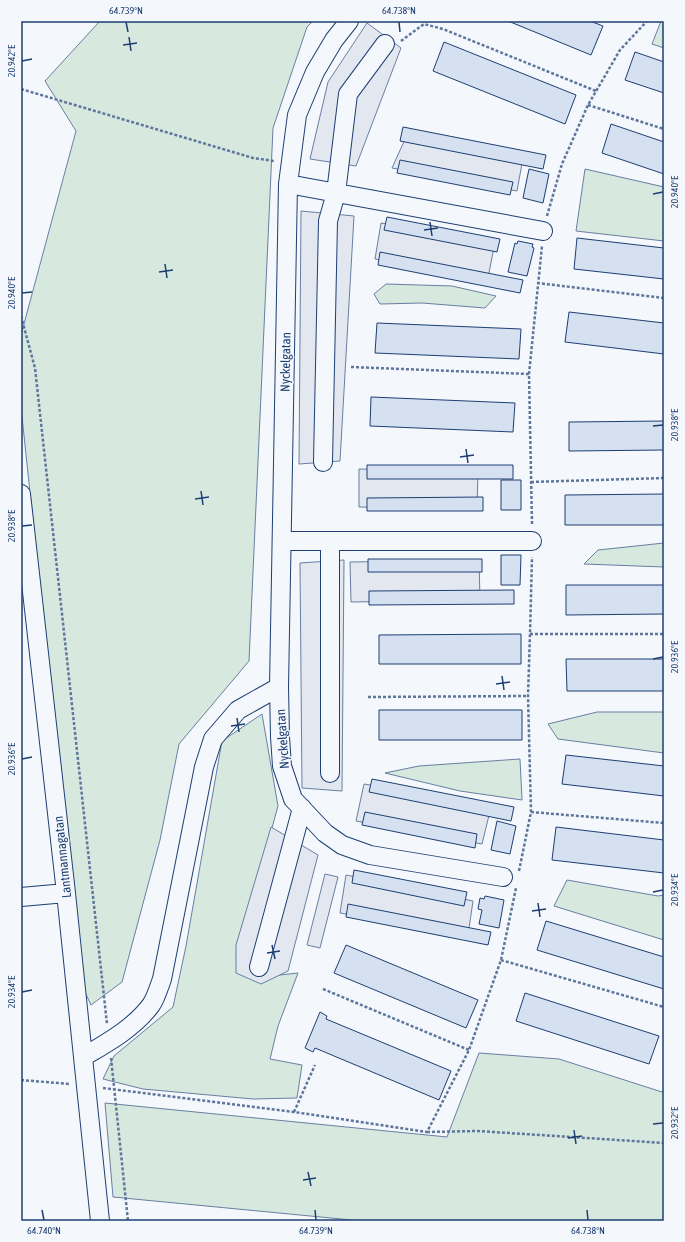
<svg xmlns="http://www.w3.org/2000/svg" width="685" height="1242" font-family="'Asap Condensed',sans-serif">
  <rect width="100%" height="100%" fill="#f4f7fb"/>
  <path fill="#d7e8df" stroke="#687fa3" d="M100,21H313L307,27L273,128L249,661L179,744L160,840L122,982L91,1005L82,986L21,407V335L76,131L45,81Z
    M661,21L664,22V48L652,44Z
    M585,169L664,187V241L576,231Z
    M386,284L452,286L496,296L485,308L422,303L380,304L374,294Z
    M664,543V567L584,564L598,550Z
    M597,712H664V753L558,739L548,724Z
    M262,714L278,806L236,959L252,978L298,973L278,1026L270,1059L302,1065L297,1098L253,1099L143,1089L103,1079L114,1056L173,1007L186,946L222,741Z
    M520,759L522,800L460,791L385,773L419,766Z
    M567,880L658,896L664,895V940L554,906Z
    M479,1053L559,1059L662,1092L664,1089V1221H362L113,1197L105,1103L447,1137Z"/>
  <path fill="#e3e8f0" stroke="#687fa3" d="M367,23L401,48L356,166L310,159L328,82Z
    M406,137L523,158L517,191L392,168Z
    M301,211L354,216L340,461L299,464Z
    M381,223L495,242L488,278L375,259Z
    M359,469L478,471L477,509L359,507Z
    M344,560L342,791L302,788L300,563Z
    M479,560L480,600L351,602L350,562Z
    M364,784L491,807L482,844L356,821Z
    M271,827L318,855L288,971L261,984L236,973V945Z
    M325,874L338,877L320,948L307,945Z
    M346,875L473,901L468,935L340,913Z"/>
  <path fill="#d5e0f0" stroke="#1d3f73" d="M508,21H590L603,26L591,55Z
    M444,42L576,95L565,124L433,71Z
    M635,52L664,62V93L625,80Z
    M611,124L664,142V174L602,153Z
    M403,127L546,155L543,169L400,141Z
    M400,160L513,182L510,195L397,173Z
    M529,169L549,174L543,203L523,198Z
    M387,217L500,239L497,252L384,230Z
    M577,238L664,248V279L574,269Z
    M518,241L533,244L532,247L534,248L527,276L508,272L515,243L517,244Z
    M380,252L523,280L520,293L378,265Z
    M569,312L664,323V354L565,342Z
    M377,323L521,329L519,359L375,353Z
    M371,397L515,403L513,432L370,426Z
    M664,421V450L569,451V422Z
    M367,465H513V479H367Z
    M501,480H521V510H501Z
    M664,494V525H565V495Z
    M483,497V511H367V498Z
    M501,555H521L520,585H501Z
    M368,559H482V572H368Z
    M566,585H664V614L566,615Z
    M514,590V604L369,605V591Z
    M521,634V664H379V635Z
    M566,659H664V691H567Z
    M379,710H522V740H379Z
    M566,755L664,766V796L562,784Z
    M372,779L514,807L511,821L369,792Z
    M365,812L477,834L475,848L362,825Z
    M497,821L516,826L510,854L491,850Z
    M556,827L664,840V873L552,860Z
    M354,870L467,892L464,906L352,883Z
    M485,896L504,900L499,928L479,924L482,910L478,909L480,898L484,899Z
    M348,904L491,932L488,945L346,917Z
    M546,921L664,957V989L537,950Z
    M346,945L478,1000L466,1028L334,973Z
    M525,993L659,1036L649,1064L516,1021Z
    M320,1012L327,1016L326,1019L451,1071L439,1100L315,1048L313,1052L305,1048Z"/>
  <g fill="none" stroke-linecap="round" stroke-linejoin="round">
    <defs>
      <path id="minor" d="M349,21L334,40L315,72L297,115L288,184L279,687L280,737L282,766L293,799L325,833L342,845L370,855L503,877
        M288,184L543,231
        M323,462L328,221L336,193L348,94L385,44
        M21,494L66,893L100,1221
        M282,541H532
        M330,773V541
        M21,897L66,893
        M259,967L302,808
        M83,1057C107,1043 134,1028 151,1005C156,998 159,987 162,979L204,767L213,739L238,710L279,687"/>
    </defs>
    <use href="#minor" stroke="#1d3f73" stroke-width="20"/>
    <path stroke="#5e769c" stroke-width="2.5" stroke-dasharray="3 2" stroke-linecap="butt" d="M401,41L424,24L443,29L596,91
      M21,89L253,158L274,161
      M588,105L664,129
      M547,216L562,164L588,105L620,50L647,21
      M537,283L664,298
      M21,316L35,368L107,1024
      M351,367L529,374
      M531,482L664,478
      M532,524L529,374L542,246
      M530,634H664
      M368,697L528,696
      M531,812L664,823
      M519,871L531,812L528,696L530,634L532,557
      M501,960L664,1007
      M323,989L469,1050
      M111,1058L128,1221
      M21,1080L70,1084
      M103,1088L294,1112L427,1132L469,1050L501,960L516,888
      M294,1112L315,1065
      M427,1132L478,1131L664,1143"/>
    <use href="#minor" stroke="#f4f7fb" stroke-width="18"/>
  </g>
  <path fill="none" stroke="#1d3f73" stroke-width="1.5" d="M126,22L128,32M399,22L400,32M129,37L131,51M123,45L137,43M22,61L32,59M653,194L663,192M430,222L432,236M424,230L438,228M165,264L167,278M159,272L173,270M22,293L32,292M653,426L663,425M466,449L468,463M460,457L474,455M201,491L203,505M195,499L209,497M22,526L32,525M653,659L663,657M502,676L504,690M496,684L510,682M237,718L239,732M231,726L245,724M22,759L32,757M653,892L663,890M538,903L540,917M532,911L546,909M272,945L275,959M267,953L280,951M22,992L32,990M653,1124L663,1123M574,1130L576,1144M568,1138L582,1136M308,1172L311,1186M303,1180L316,1178M42,1210L44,1220M315,1210L316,1220M587,1210L588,1220"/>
  <g text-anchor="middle" stroke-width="3" stroke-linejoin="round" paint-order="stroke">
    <g font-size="13" fill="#1d3f73" stroke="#f4f7fb">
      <text transform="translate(285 362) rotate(-89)" y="5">Nyckelgatan</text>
      <text transform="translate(282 739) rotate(-94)" y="5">Nyckelgatan</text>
      <text transform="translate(62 857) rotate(-96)" y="5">Lantmannagatan</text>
    </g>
  </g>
  <rect width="685" height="1242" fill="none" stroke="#f4f7fb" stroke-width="44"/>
  <rect x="22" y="22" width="641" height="1198" fill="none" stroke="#1d3f73" stroke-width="1.5"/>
  <g font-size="10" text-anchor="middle" fill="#1d3f73">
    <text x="126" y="14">64.739°N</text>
    <text x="399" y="14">64.738°N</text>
    <text transform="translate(11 61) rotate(-90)" y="4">20.942°E</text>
    <text transform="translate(674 192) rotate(-90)" y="4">20.940°E</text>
    <text transform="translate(11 293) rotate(-90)" y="4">20.940°E</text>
    <text transform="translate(674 425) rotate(-90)" y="4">20.938°E</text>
    <text transform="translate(11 526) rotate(-90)" y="4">20.938°E</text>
    <text transform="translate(674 657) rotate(-90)" y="4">20.936°E</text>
    <text transform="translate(11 759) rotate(-90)" y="4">20.936°E</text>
    <text transform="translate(674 890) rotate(-90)" y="4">20.934°E</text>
    <text transform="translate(11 992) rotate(-90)" y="4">20.934°E</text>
    <text transform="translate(674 1123) rotate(-90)" y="4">20.932°E</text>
    <text x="44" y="1234">64.740°N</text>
    <text x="316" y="1234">64.739°N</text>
    <text x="588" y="1234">64.738°N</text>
  </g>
</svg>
